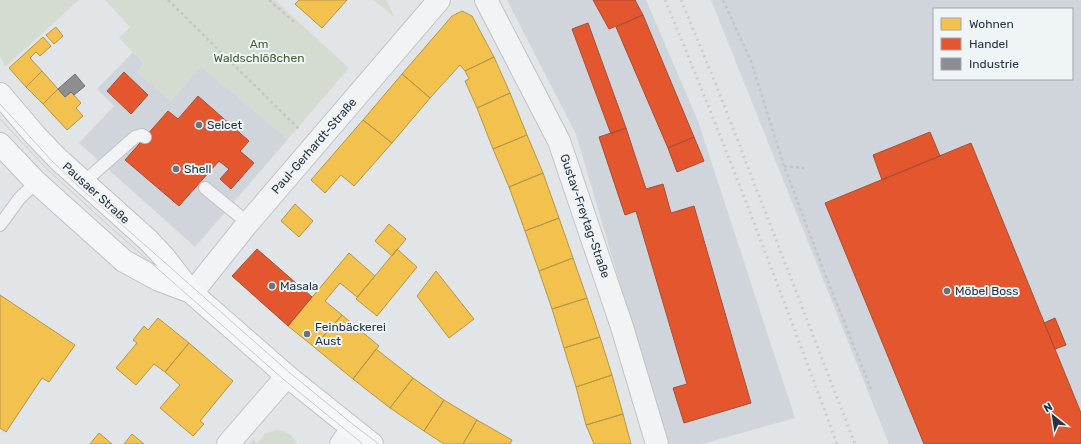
<svg xmlns="http://www.w3.org/2000/svg" width="1081" height="444" font-family="Rubik,sans-serif">
  <rect width="100%" height="100%" fill="#e2e5e7"/>
  <path fill="#cfd5db" fill-rule="evenodd" d="M507,0H646L698,121L795,418L702,444H667L576,134Z
    M711,0H1081V444H889ZM934,9H1072V79H934Z
    M133,52L144,63L137,72L171,101L201,66L288,139L195,247L79,143L114,106L97,89Z"/>
  <path fill="#d4dcd2" d="M0,0H79L5,67L0,56Z
    M105,0H275L349,68L288,139L201,66L171,101L137,72L144,63L119,38L130,27Z
    M374,0H387L394,17Z
    M275,430C285,430 293,434 297,444H249L253,439L257,443L265,434Z"/>
  <path fill="#f2c14e" stroke="#b5974a" d="M299,0H347L322,28L295,4Z
    M462,11L472,16L494,57L465,71L460,65L430,98L402,74L452,16Z
    M56,27L63,36L54,44L46,35Z
    M43,37L51,46L40,56L36,52L30,58L42,71L26,87L9,68Z
    M494,57L510,93L477,108L465,81L469,79L465,71Z
    M42,71L58,89L43,104L26,87Z
    M402,74L430,98L392,143L363,120Z
    M58,89L65,97L71,92L81,103L76,108L83,116L67,130L43,104Z
    M510,93L527,135L493,149L477,108Z
    M363,120L392,143L354,186L341,175L325,193L311,180Z
    M527,135L543,173L509,187L493,149Z
    M543,173L559,218L525,231L509,187Z
    M295,204L313,221L299,237L281,221Z
    M559,218L573,258L539,271L525,231Z
    M389,224L406,239L392,256L375,241Z
    M397,249L417,267L377,316L356,299Z
    M349,253L375,276L357,297L340,283L325,301L342,315L314,347L288,326Z
    M573,258L587,298L552,309L539,271Z
    M436,271L474,319L449,338L417,296Z
    M0,295L75,345L49,382L42,378L6,432L0,428Z
    M587,298L600,337L564,348L552,309Z
    M342,315L379,346L353,379L314,347Z
    M158,318L189,343L165,372L154,364L136,385L116,368L137,343L133,340L144,326L148,330Z
    M600,337L612,375L576,387L564,348Z
    M189,343L233,381L200,421L204,424L193,436L160,408L180,385L165,372Z
    M376,349L413,378L390,408L353,379Z
    M612,375L623,414L586,425L576,387Z
    M413,378L444,400L424,431L390,408Z
    M444,400L477,420L463,444H444L424,431Z
    M623,414L631,444H594L586,425Z
    M477,420L512,440L510,444H463Z
    M99,433L112,444H90Z
    M132,434L144,444H124Z"/>
  <path fill="#e4572e" stroke="#ab4d34" d="M593,0H635L643,15L609,29Z
    M643,15L694,137L668,148L616,27Z
    M588,23L626,128L611,134L572,29Z
    M124,72L148,95L131,114L107,91Z
    M198,96L249,141L240,151L254,163L231,189L220,179L229,169L219,161L179,206L125,160L168,111L178,119Z
    M626,128L646,189L663,184L671,213L694,206L751,403L684,423L673,388L687,384L636,211L625,215L599,137Z
    M930,132L940,156L882,180L873,155Z
    M694,137L704,161L677,172L668,148Z
    M971,143L1081,413V444H924L825,203Z
    M257,249L312,297L288,326L232,276Z
    M1055,318L1066,345L1055,349L1044,323Z"/>
  <path fill="#8d8d92" stroke="#6e737a" d="M75,74L85,86L74,95L71,92L65,97L58,89Z"/>
  <g fill="none" stroke-linecap="round" stroke-linejoin="round">
    <defs>
      <path id="service" d="M84,182L135,137L142,135L145,137
        M205,188L248,223
        M0,225L19,199L36,182"/>
      <path id="minor" d="M486,0L559,141L622,327L657,444
        M192,293L248,223L439,0
        M228,444L287,376
        M341,444L352,429"/>
      <path id="primary" d="M0,94L35,135L58,159L148,240L164,257L192,293L287,376L372,444
        M0,144L36,182L124,261L159,280L191,292"/>
    </defs>
    <use href="#service" stroke="#c0c3c5" stroke-width="14"/>
    <use href="#minor" stroke="#c0c3c5" stroke-width="24"/>
    <use href="#primary" stroke="#bec2c5" stroke-width="24"/>
    <path stroke="#c1c5c7" stroke-width="2.5" stroke-dasharray="3 3" stroke-linecap="butt" d="M168,0L300,130
      M269,0L294,22
      M723,0L751,61L784,166L825,274L871,389
      M784,166L804,168"/>
    <use href="#service" stroke="#f1f3f4" stroke-width="12"/>
    <use href="#minor" stroke="#f1f3f4" stroke-width="22"/>
    <use href="#primary" stroke="#f5f6f7" stroke-width="22"/>
    <path stroke="#cacdcf" stroke-width="1" d="M0,104L52,161L78,186L290,373L355,426L379,444
      M0,119L47,169L108,225L283,379L363,444"/>
    <path stroke="#cacdcf" stroke-width="3" stroke-dasharray="2 4" stroke-linecap="butt" d="M665,0C726,146 782,295 837,444
      M681,0L715,82L855,444"/>
  </g>
  <g fill="#68737c" stroke="#eff4f7" stroke-width="1.5">
    <circle cx="199" cy="125" r="4"/>
    <circle cx="176" cy="169" r="4"/>
    <circle cx="272" cy="286" r="4"/>
    <circle cx="947" cy="291" r="4"/>
    <circle cx="307" cy="334" r="4"/>
  </g>
  <g text-anchor="middle" stroke-width="4" stroke-linejoin="round" paint-order="stroke">
    <g font-size="12" fill="#435f33" stroke="#eff4f7">
      <text x="259" y="48">Am<tspan x="259" dy="14">Waldschlößchen</tspan></text>
    </g>
    <g font-size="12" fill="#273542" stroke="#eff4f7" text-anchor="start">
      <text x="207" y="129">Selcet</text>
      <text x="184" y="173">Shell</text>
      <text x="280" y="290">Masala</text>
      <text x="955" y="295">Möbel Boss</text>
      <text x="315" y="331">Feinbäckerei<tspan x="315" dy="14">Aust</tspan></text>
    </g>
    <g font-size="12" fill="#273542" stroke="#eff4f7">
      <text transform="translate(314 146) rotate(-49)" y="4">Paul-Gerhardt-Straße</text>
      <text transform="translate(96 193) rotate(42)" y="4">Pausaer Straße</text>
      <text transform="translate(585 216) rotate(71)" y="4">Gustav-Freytag-Straße</text>
    </g>
  </g>
  <rect x="933" y="8" width="140" height="72" fill="#eff4f7" stroke="#9fa8af"/>
  <rect x="941" y="18" width="20" height="12" fill="#f2c14e" stroke="#9fa8af"/>
  <text x="969" y="28" font-size="12" fill="#273542">Wohnen</text>
  <rect x="941" y="38" width="20" height="12" fill="#e4572e" stroke="#9fa8af"/>
  <text x="969" y="48" font-size="12" fill="#273542">Handel</text>
  <rect x="941" y="58" width="20" height="12" fill="#8d8d92" stroke="#9fa8af"/>
  <text x="969" y="68" font-size="12" fill="#273542">Industrie</text>
  <g transform="translate(1053 416) rotate(330)" stroke="#eff4f7" stroke-width="3" paint-order="stroke">
  <path d="M0-3L7 15L0 10L-7 15Z" fill="#273542"/>
  <text y="-6" font-size="11" font-weight="bold" text-anchor="middle" fill="#273542">N</text>
  </g>
</svg>
